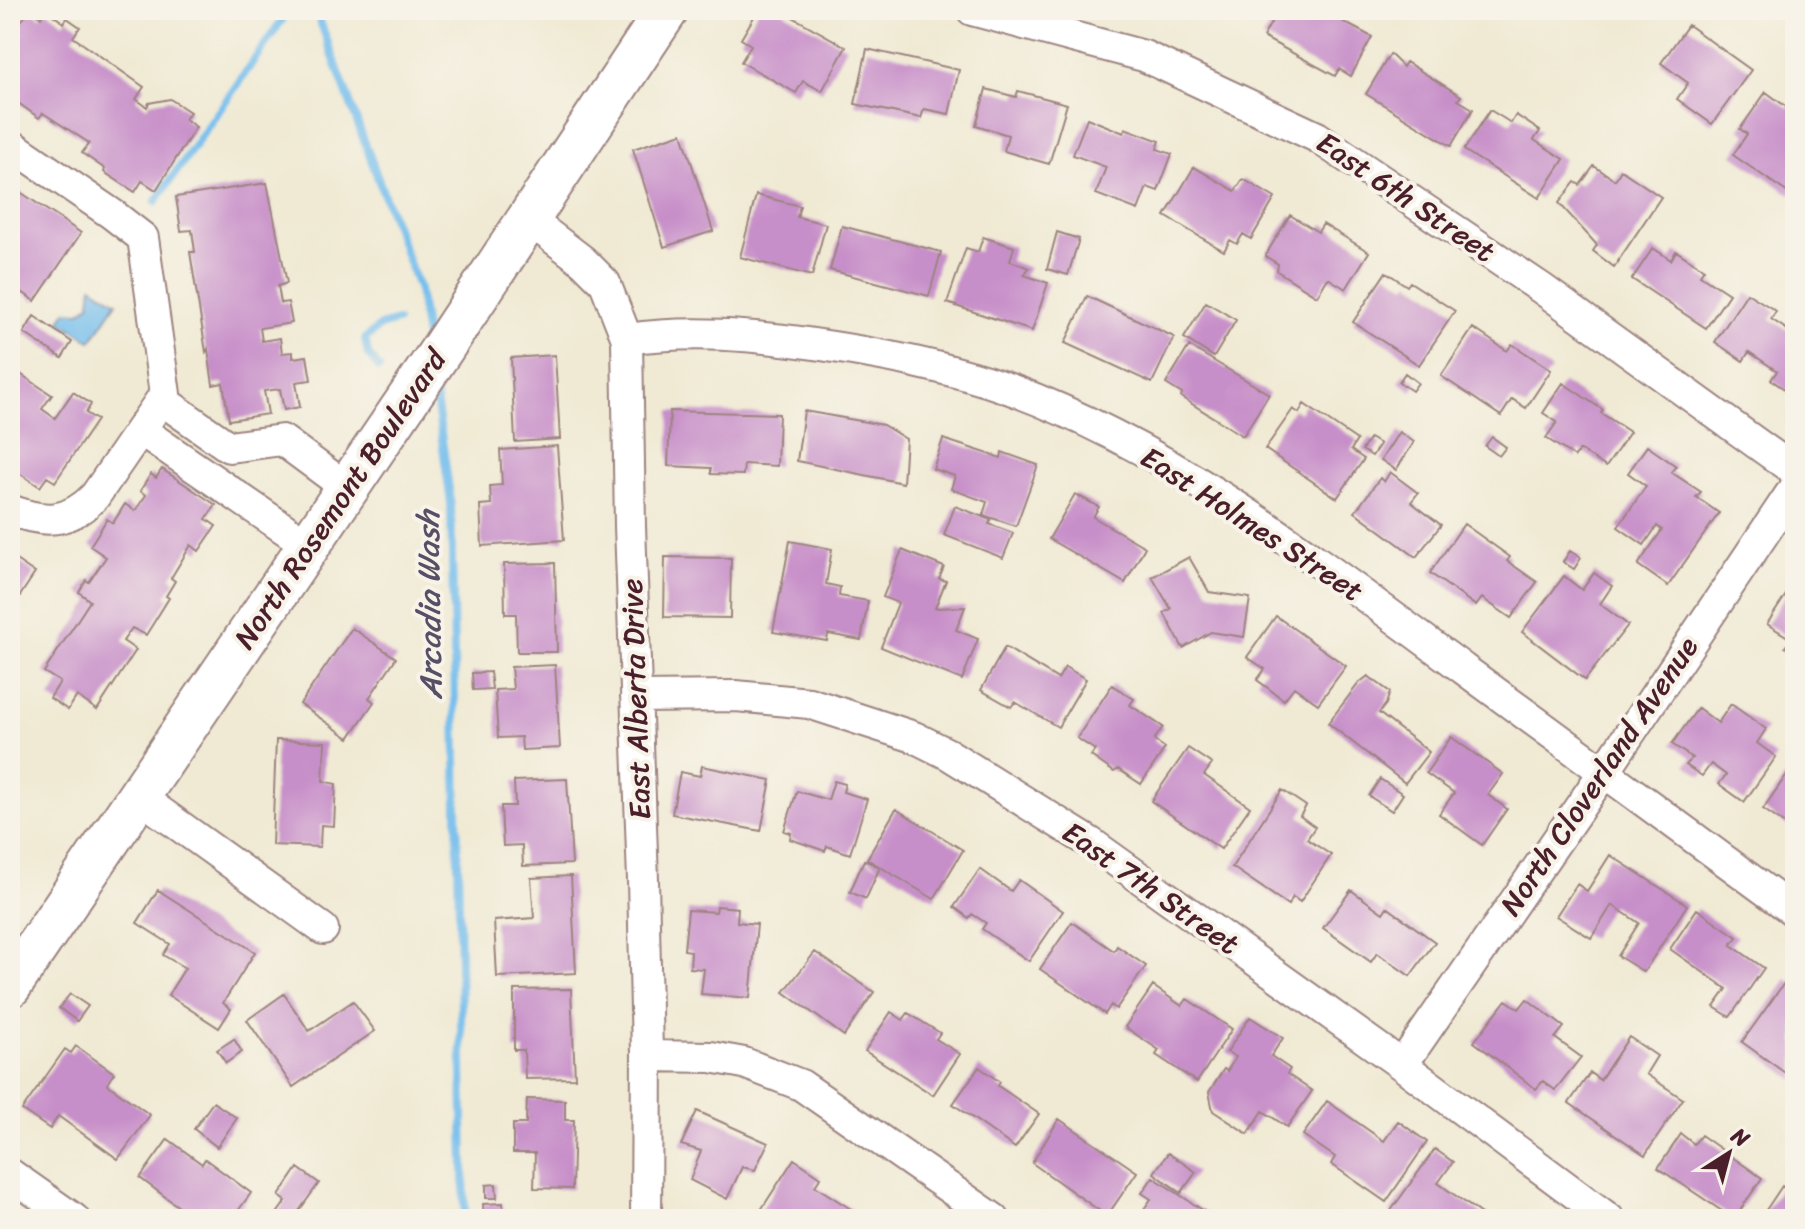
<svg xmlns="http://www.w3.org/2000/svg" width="1805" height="1229" font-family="Sriracha,sans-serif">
  <rect width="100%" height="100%" fill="#f7f3e8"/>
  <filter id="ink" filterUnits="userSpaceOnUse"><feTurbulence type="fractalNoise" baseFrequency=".0125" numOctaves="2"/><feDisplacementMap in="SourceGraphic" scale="16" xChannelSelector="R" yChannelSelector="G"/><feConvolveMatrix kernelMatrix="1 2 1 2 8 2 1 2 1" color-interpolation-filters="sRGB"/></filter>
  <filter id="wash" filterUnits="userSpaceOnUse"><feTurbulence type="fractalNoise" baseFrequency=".006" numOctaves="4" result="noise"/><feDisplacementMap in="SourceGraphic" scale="32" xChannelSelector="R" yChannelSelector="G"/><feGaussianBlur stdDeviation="1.8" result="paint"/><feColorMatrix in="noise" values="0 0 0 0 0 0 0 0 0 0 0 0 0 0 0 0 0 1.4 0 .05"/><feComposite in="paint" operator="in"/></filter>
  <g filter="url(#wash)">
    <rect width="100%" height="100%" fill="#f0ead4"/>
    <path fill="#75beed" stroke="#606e8c" stroke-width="2" d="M92,286L117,302L91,341L60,321L66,311L80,312L90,304Z"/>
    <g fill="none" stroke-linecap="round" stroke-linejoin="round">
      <path stroke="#75beed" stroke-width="8" d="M316,10L419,290L427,344
        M156,201L289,10
        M379,368L368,354L365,339L380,326L397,321
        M434,385L451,503L465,1219"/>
    </g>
    <g id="blocks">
      <path fill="#c78fc9" d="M30,10L41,17L46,10L64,23L67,18L80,27L73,37L144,87L136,99L147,107L149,103L170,99L190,112L185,119L196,127L156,190L142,181L135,192L104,172L105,169L82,153L89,143L43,113L39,118L10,97V12L22,20Z
        M758,10H780L846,47L822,91L803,81L796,93L741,62L751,45L741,39Z
        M1221,10H1254L1248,23Z
        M1278,10H1321L1372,37L1351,76L1339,69L1335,76L1263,37Z
        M1688,25L1751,70L1712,124L1677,99L1688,83L1661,63Z
        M867,49L959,70L949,114L924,109L921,118L855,104Z
        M1390,54L1403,67L1406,62L1461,96L1458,100L1473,109L1451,146L1366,94Z
        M986,89L1016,97L1018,91L1067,104L1049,164L1004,151L1008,135L976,125Z
        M1766,92L1788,108L1795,98V189L1791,195L1733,155L1747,134L1740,129Z
        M1490,110L1511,123L1516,115L1540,131L1534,140L1564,159L1539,198L1464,150Z
        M1087,118L1124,133L1125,128L1160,141L1157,149L1172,154L1158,191L1147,187L1138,210L1096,194L1106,167L1073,155Z
        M682,133L713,231L664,247L633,149Z
        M1594,166L1615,180L1621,170L1661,197L1614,267L1593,251L1597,245L1559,203L1575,182L1580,185Z
        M1194,167L1235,191L1243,179L1275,198L1251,239L1243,234L1237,244L1230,240L1224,251L1165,216Z
        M267,183L287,283L278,286L281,303L288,302L292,323L260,328L262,341L280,338L282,353L293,352V358L307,356L311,380L296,382L300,407L284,410L280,389L264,391L268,414L229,420L223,383L213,385L208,349L206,352L190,252H195L192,230L181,231L176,197Z
        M10,185L81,233L35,301L22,292L16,300L10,296V268L15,261L10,257Z
        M756,195L800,206L797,217L826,224L812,276L740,257Z
        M1290,215L1318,232L1323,224L1369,252L1346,289L1328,278L1317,296L1277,271L1278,264L1265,256Z
        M842,226L941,252L929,296L830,270Z
        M1057,232L1079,239L1068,275L1047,269Z
        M983,237L1014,247L1010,261L1029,268L1024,275L1048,283L1032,331L947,303L966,248L978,252Z
        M1653,248L1671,260L1676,251L1704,269L1700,275L1729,294L1706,328L1632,279Z
        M1386,272L1407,286L1410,282L1455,311L1419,365L1353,322Z
        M1747,293L1776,311L1771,319L1795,335V396L1771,380L1777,371L1749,352L1743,361L1715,342Z
        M1087,296L1174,337L1152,383L1065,343Z
        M1206,302L1236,320L1214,357L1184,338Z
        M34,316L72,342L62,358L24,333Z
        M1473,328L1507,351L1512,344L1551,370L1526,408L1512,399L1501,416L1441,376Z
        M1189,346L1269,394L1243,436L1181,397L1182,394L1166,384Z
        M555,355L560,439L515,442L511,358Z
        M10,367L52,395L42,409L55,418L73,392L91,404L86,413L97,420L55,482L47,477L40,487L10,467Z
        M1405,373L1418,383L1412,391L1399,382Z
        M1563,383L1603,410L1601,413L1630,432L1606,467L1580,450L1575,457L1546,438L1557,422L1543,413Z
        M1304,404L1357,440L1351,450L1364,459L1337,498L1265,449L1293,409L1299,413Z
        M670,411L779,414L777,466L744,464L743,475L711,474V468L668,466Z
        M804,411L883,425L906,439L903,483L797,461Z
        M1399,432L1414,442L1396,470L1381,460Z
        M1492,437L1506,447L1499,456L1485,446Z
        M1370,438L1380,444L1372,456L1362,450Z
        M943,439L1001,458L1002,452L1038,465L1016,526L983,515L987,502L951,489L955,476L933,469Z
        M557,446L564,540L482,546L480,505L491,504L490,486L502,485L500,450Z
        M1647,446L1676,466L1671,472L1701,492L1696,497L1719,513L1668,586L1638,565L1662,530L1657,526L1644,545L1618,527L1646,486L1628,473Z
        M162,469L216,505L206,519L216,526L199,551L191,545L171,578L175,581L166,596L169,598L146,635L132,628L123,641L136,650L97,710L77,696L68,710L50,698L60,682L44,672L90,601L79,592L86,580L89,582L106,557L90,546L107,519L113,523L125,504L135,511L146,495L140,491L151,474L156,478Z
        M1390,472L1418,493L1411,502L1441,525L1416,557L1355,512L1380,478L1384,482Z
        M1075,494L1099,507L1093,517L1145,547L1125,583L1049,539Z
        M955,506L991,520L989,524L1013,533L1003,558L944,535Z
        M1464,524L1510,557L1507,561L1537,582L1511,618L1482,598L1476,606L1430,573Z
        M790,541L832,549L826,584L840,587L839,596L868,601L861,640L828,634L827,641L773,632Z
        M902,550L944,567L939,579L946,581L935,608L965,607L956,630L978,639L962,680L881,647L898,603L883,597Z
        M1570,551L1581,558L1574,569L1563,562Z
        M10,556L35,573L10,611Z
        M665,557L731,558L730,618L664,617Z
        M1189,557L1209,592L1250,598L1244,637L1211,632L1183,648L1164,613L1171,609L1152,577Z
        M555,563L557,652H517L516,614H505L504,564Z
        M1594,573L1612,586L1600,604L1628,625L1585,680L1522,632L1564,576L1582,590Z
        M1795,581V653L1785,647L1791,639L1767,624Z
        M1276,616L1346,666L1318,704L1294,687L1284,700L1257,680L1265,669L1247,657Z
        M352,628L396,658L369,698L374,702L349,738L300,704Z
        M1005,647L1058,679L1065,667L1086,679L1058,727L1015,702L1011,707L981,690Z
        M555,665L560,748L522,750L521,737L498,738L495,690L513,689L511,667Z
        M490,672L492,689L473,690L472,673Z
        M1368,676L1390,692L1386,704L1379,713L1429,752L1405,783L1328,723L1359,683Z
        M1112,685L1134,699L1130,705L1163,727L1154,740L1165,748L1141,784L1118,769L1114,772L1091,756L1095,750L1077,738Z
        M1731,704L1766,729L1757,743L1776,757L1744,802L1719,784L1726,775L1711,764L1702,776L1686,765L1692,758L1672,744L1698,708L1718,723Z
        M1451,737L1503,774L1488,795L1507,809L1482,845L1439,814L1454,793L1426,773Z
        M276,740L325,742L323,781L336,784L334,826L321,825L320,847L272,845Z
        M1188,748L1212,764L1204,775L1250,807L1221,849L1151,801Z
        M702,766L771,780L761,831L672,814L680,772L700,776Z
        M1788,773L1795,778V831L1763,809Z
        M567,779L572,864L523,866L522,845L503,846L501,806H515L514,781Z
        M1380,779L1403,794L1392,811L1369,796Z
        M834,781L845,784L843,792L867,799L850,854L827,846L825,851L790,839L791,833L784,831L797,791L828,800Z
        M1282,790L1306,806L1300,816L1315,827L1307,839L1331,855L1300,902L1293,897L1288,905L1232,867Z
        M896,809L963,850L934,899L867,859Z
        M1610,855L1687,905L1644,972L1618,956L1639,923L1612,905L1591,938L1556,916L1577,884L1587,891Z
        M864,860L880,867L866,899L850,892Z
        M980,869L1011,891L1019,880L1063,911L1029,961L982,929L986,923L972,914L969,918L954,907Z
        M571,876L576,973L497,977L494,921L534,918L531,878Z
        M158,890L255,952L223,1003L231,1009L219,1028L168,995L185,968L163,955L170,944L137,923Z
        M1351,890L1383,913L1387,907L1435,942L1410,976L1377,953L1371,962L1323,928Z
        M717,906L738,908L737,922L757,924L750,998L701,994L704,969L690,968L691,951L684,950L688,910L716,912Z
        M1697,909L1737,937L1731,945L1764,968L1730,1017L1714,1007L1727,989L1670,949Z
        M1072,922L1114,951L1117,946L1146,966L1116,1009L1111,1005L1105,1014L1040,969Z
        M815,952L874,992L844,1036L784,992Z
        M1787,979L1795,985V1080L1742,1042Z
        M1153,986L1182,1006L1187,999L1232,1029L1197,1082L1156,1055L1159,1050L1125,1027Z
        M571,989L575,1078L525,1079L524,1050H514V990Z
        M70,994L88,1006L77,1021L59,1008Z
        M284,994L309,1031L353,1001L375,1031L293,1087L247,1020Z
        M1527,999L1564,1027L1555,1038L1581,1057L1555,1090L1543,1081L1536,1089L1474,1042L1506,1000L1519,1009Z
        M891,1012L903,1020L908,1013L940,1033L936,1039L960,1054L933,1095L865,1051Z
        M1250,1017L1283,1038L1271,1056L1290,1069L1287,1074L1312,1091L1287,1127L1263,1111L1248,1134L1213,1111L1209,1092L1224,1069L1227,1071L1236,1057L1227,1052Z
        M1629,1037L1657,1056L1646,1074L1683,1099L1645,1155L1569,1103L1590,1073L1600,1080Z
        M234,1039L242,1052L226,1063L217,1050Z
        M76,1046L114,1073L107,1084L150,1115L118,1159L58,1116L50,1129L22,1110L65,1049L71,1053Z
        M979,1067L1000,1082L998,1086L1039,1114L1015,1148L953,1104Z
        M527,1099L565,1100V1120H574L572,1189L534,1188L535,1153H513V1124H526Z
        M1327,1101L1384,1141L1398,1121L1427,1142L1386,1202L1331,1164L1335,1157L1303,1135Z
        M213,1102L237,1118L217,1147L194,1129Z
        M697,1111L768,1143L755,1170L742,1167L727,1199L690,1180L701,1151L681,1145Z
        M1059,1119L1137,1172L1107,1216L1032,1163Z
        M1681,1134L1694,1144L1701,1135L1762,1178L1734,1219L1658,1168Z
        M168,1139L202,1164L205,1159L251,1193L232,1219H195L140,1178Z
        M1435,1149L1453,1162L1438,1183L1488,1219H1399L1390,1212Z
        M1168,1153L1196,1172L1181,1193L1154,1173Z
        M794,1159L821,1177L815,1186L854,1211L849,1219H763L757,1216Z
        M298,1168L319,1183L299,1211L312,1219H273L286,1201L279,1196Z
        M1153,1177L1216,1219H1137L1151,1199L1142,1193Z
        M496,1184L497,1198H486V1185Z
        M1795,1184V1219H1760L1782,1186L1790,1191Z
        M503,1203L504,1219H484L483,1204Z
        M574,1214V1219H525V1216Z"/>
    </g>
  </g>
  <g filter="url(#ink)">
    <use href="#blocks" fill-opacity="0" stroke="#9d8480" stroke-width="2"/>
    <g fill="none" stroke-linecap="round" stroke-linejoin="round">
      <defs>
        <path id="street" d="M972,10L1144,56L1317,137L1541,288L1795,471
          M10,144L112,214L143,238L165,394L95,496C68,524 44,523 10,510
          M528,219L583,261L605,283L627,339L630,526L643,880L647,1053L646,1219
          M627,339C690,330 751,335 814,344C881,354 946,366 1010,389C1178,451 1322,565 1465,670C1575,751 1685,831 1795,912
          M162,400L229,447L282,440L347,488
          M142,431L308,545
          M636,697L736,696L809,703L914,737L948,754L1091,843L1402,1065L1609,1219
          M138,796L323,929
          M647,1056L711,1057L744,1063L801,1085L994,1219
          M1402,1065L1604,772L1795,487
          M10,1174L74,1219"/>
        <path id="secondary" d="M10,986L442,349L667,10"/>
      </defs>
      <use href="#street" stroke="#9d8480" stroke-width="34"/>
      <use href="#secondary" stroke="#9d8480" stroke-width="46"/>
      <use href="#street" stroke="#fff" stroke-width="30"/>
      <use href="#secondary" stroke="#fff" stroke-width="42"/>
    </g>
  </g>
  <g text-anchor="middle" stroke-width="8" stroke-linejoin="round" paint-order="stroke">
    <g font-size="30" fill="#4a1f2b" stroke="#f7f3e8">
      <text transform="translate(1406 197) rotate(34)" y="10">East 6th Street</text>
      <text transform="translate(340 499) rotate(-56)" y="10">North Rosemont Boulevard</text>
      <text transform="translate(1252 524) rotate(33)" y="10">East Holmes Street</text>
      <text transform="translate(636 699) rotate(-92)" y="10">East Alberta Drive</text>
      <text transform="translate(1599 776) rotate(-56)" y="10">North Cloverland Avenue</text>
      <text transform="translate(1151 888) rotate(35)" y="10">East 7th Street</text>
    </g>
    <g font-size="32" font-style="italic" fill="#574f65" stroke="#f7f3e8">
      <text transform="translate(429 605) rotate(-91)" y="11">Arcadia Wash</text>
    </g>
  </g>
  <rect width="1805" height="1229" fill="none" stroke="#f7f3e8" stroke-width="40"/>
  <g transform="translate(1729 1153) rotate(36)" stroke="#f7f3e8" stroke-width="6" paint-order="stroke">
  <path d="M0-6L14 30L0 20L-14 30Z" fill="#4a1f2b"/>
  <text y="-12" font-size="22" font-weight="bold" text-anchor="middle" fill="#4a1f2b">N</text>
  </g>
</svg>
